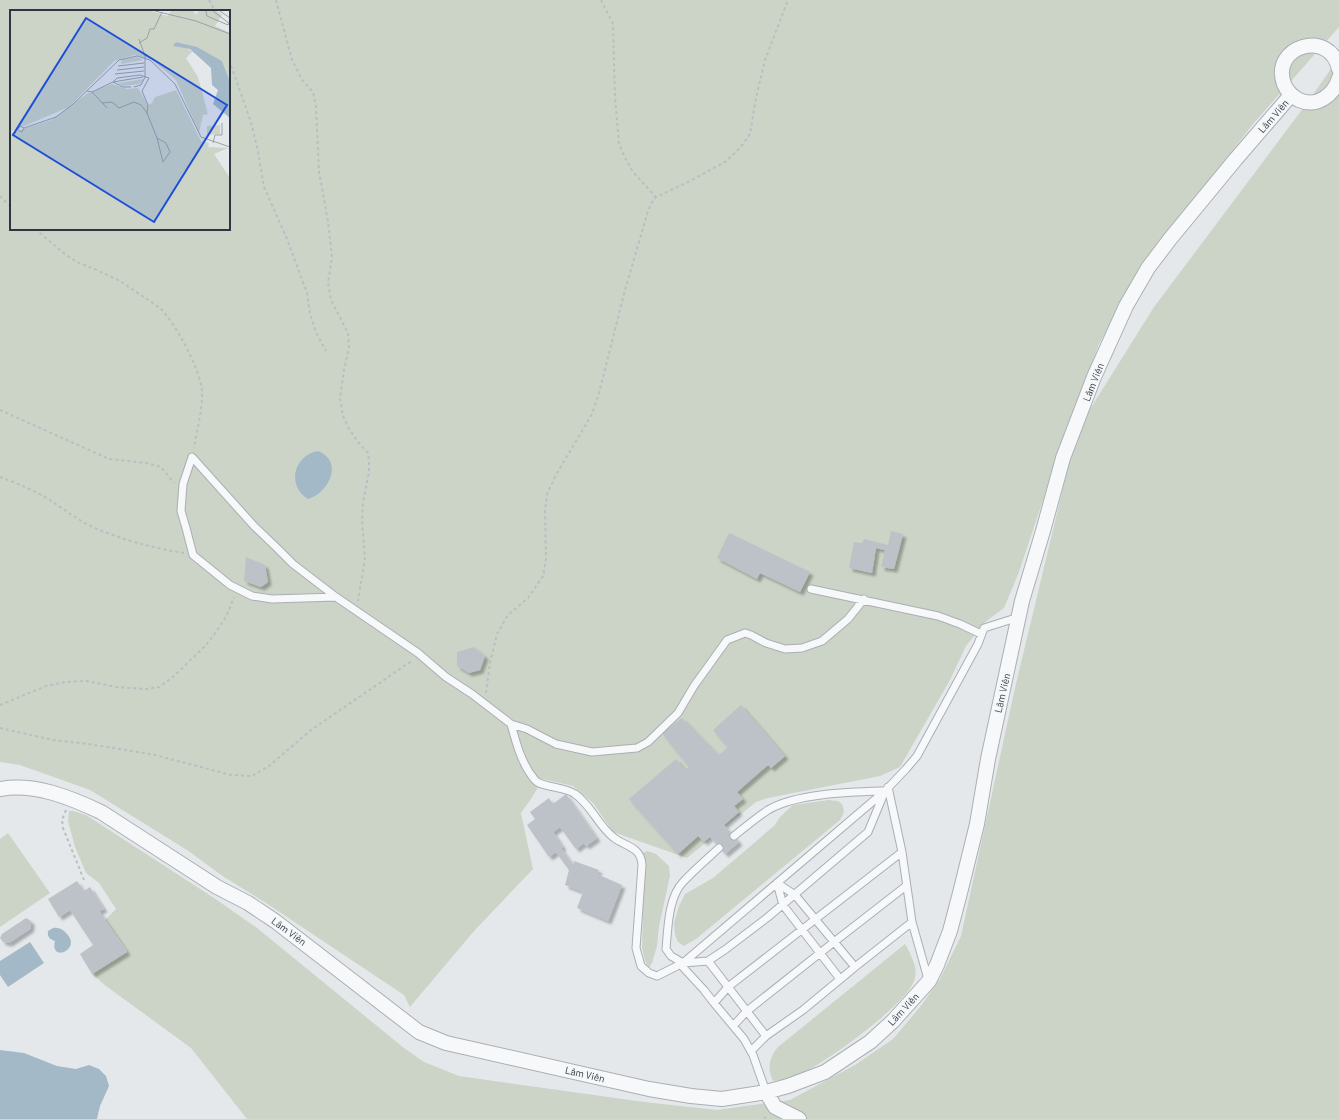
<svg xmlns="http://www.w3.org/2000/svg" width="1339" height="1119" font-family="Barlow,sans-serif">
  <defs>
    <filter id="shadow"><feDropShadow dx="3.5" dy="3.5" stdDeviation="1" flood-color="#0004"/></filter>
  </defs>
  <rect width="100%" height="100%" fill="#e5e8eb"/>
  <path fill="#cbd4c6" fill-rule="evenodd" d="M0,0H1339V27L1253,124L1189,207L1127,295L1099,344L1048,485L1019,572L1004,608L985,622L966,646L950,680L900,767L880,776L768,798L756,802L687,858L613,832L593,803L573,786L543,779L531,799L521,813L533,869L474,931L410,1007L404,995L266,903L224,877L187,850L90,790L20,765L0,762ZM11,11H229V229H11Z
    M1339,57V1119H247L191,1048L106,986L92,974L127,951L105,920L116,909L99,883L86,873L75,847L68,821L69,811H73L86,815L214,898L257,928L404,1048L424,1062L459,1076L644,1102L717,1110L790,1100L855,1065L893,1039L920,1007L940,979L961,936L1015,688L1077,430L1154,307L1310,99Z
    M829,800L838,801L842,804C845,811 844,814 840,820L696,939L684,946L678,942L675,935L674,923L679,906L685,894L713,878L775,825L780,817L793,805Z
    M8,833L50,893L0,927V839Z
    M647,851L656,854L669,866L670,876L659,926L657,946L652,963L649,968L645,961L642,948L643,904L645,865L643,853Z
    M905,944C910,953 918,967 915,978C910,1003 819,1068 794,1077C788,1080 780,1080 773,1081C767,1068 769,1058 778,1047Z"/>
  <path fill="#a3b9c8" d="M318,451C344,461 329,493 308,499C286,486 294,455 318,451Z
    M53,928C58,927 63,929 67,934C82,950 49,963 55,941C50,939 47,937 48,931Z
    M30,942L44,963L8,987L0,975V961Z
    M0,1050L24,1053L57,1066L76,1069L89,1065L99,1069L106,1076L109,1086L100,1106L97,1119H0Z"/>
  <path fill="#bcc2c8" filter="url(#shadow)" d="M891,531L903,534L894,569L881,567L885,550L876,548L872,573L849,568L854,542L862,543L864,539L888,545Z
    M729,533L810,572L800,592L760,573L757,579L717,558Z
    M246,557L265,565L268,582L261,587L244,581Z
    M474,647L485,656L480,670L469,673L457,666V652Z
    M741,705L785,756L771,768L768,765L737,792L743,799L734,806L739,812L724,825L739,842L725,854L710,837L704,842L698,836L678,854L629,799L676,759L685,770L689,767L662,733L682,718L711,748L719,755L728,747L713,730Z
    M566,794L597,838L586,846L584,843L576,849L560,827L553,832L563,847L561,848L573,865L574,861L599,870L597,874L622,885L608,921L577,908L583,892L565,885L569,870L556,852L549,857L527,825L535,819L530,812L549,798L553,804Z
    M77,881L84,891L90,887L104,909L99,911L127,952L92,974L80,954L93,945L70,910L59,917L48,899Z
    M26,918L31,921V926L30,929L9,943L3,942L0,938L2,934Z"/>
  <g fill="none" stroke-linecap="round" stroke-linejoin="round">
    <defs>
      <path id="lane" d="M811,589L938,616L960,624L981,634
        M336,597L272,599L252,596L230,585L193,555L186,528L181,511L183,484L192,457L254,526L277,548L293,564L336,597L418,653L446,677L472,694L511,724L527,729L556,744L592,752L637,748L648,742L678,713L694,686L727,640L745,633L751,635L766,643L785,649L802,648L822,641L848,619L864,599
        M511,724C516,743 522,765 535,780C542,788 564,786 575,794C591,805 598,825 613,837C625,847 641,846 642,865L636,948L641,966L649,973L657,976L683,963L885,791L906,769L917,756L978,644L984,628L1019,617
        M888,787L902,852L912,922L928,979
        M719,848C707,859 694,870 683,882C668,898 668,928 666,949L671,956L683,963L708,961L726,949L768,917L868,832L885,791C852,792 797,793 768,810C756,818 745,827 734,836
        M777,883L783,905L840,979
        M777,883L795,895L855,967
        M708,961L766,1036
        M680,964L704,990L714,1003L744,1039L753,1055L766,1092
        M714,1003L728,987L902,852
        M733,1026L747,1011L834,942L906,886
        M751,1051L766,1036L803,1010L855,967L912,922"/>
      <path id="street" d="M1339,69C1330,28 1270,46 1284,84C1287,91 1293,97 1299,100C1317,108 1334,95 1339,78
        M0,789C35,783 69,797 101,812L217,887L248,903L275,921L419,1032L446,1043L649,1089L691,1096L722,1099L766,1092L788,1086L825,1072L870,1042L893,1021L929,981L937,965L950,931L960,893L977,824L988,759L1022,601L1043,531L1063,458L1094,377L1126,306L1148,268L1170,239L1235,160L1291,95
        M766,1092L775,1107L799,1119"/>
    </defs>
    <use href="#lane" stroke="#aaafb5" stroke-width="9"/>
    <use href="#street" stroke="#aaafb5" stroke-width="16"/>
    <path stroke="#babec3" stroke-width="2" stroke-dasharray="3 3" stroke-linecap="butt" d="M209,0L215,11
      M276,0L292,60L302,80L313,92L316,107L319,172L328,221L332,257L328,283L331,300L348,333L349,347L344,370L340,398L343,416L348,427L358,442L368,453L369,461V472L363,503L362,522L365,558L358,601
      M601,0L613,24L615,97L619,143L624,156L633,172L656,197
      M229,60L251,122L258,151L264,187L287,239L307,293L310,314L316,332L326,351
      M0,196L11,207
      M35,229L66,255L77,262L99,271L120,281L160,308C176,324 199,367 202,390C203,409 197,429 194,448
      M0,410L109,459L147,463L161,467L174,483
      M0,477C17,483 35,491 50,500C65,510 79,521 95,528C123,540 153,548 184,553
      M486,693L490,663L497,634L508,615L528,598L543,576L546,559L545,511L547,494L556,475L592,414L599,393L625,290L648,211L652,202L656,197L686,183L725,162L740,148L750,134L756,98L765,60L788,0
      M0,705L46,686L65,682L87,681L117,687L147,689L159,687L173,677L206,645L216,632L227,615L234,597
      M0,728L53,740L89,744L155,755L231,775L252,776L269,766L311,730L413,660
      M66,810L62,820L63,828L84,880
      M764,1119L767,1115"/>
    <use href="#lane" stroke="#f7f8fa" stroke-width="7"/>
    <use href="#street" stroke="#f7f8fa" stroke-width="14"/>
  </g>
  <g text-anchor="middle" stroke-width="3" stroke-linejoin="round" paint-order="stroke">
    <g font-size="10" fill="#2d3743" stroke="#f4f6f8">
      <text transform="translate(1273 116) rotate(-49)" y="4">Lâm Viên</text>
      <text transform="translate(1093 382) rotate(-68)" y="4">Lâm Viên</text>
      <text transform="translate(1002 693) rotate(-77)" y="4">Lâm Viên</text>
      <text transform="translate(289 931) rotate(36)" y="4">Lâm Viên</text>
      <text transform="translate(903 1009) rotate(-47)" y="4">Lâm Viên</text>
      <text transform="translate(585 1074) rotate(13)" y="4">Lâm Viên</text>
    </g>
  </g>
  <g transform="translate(10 10)">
    <rect width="220" height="220" fill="#e5e8eb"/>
    <path d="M0,1H141L158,6L161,1H184L185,5L189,1H207L212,5L205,16L220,23V72L212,51L186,37L166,32L165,36L176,38L186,43L182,42L176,48L188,67L198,104L193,105L189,123L166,70L141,49L124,45L104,51L59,97L0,122ZM127,47L133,50L111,54L112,50ZM134,69L130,74L113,76L108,73ZM102,74L117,79L128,78L138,95L142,93L145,87L166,80L191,131L199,133L198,137L218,138L204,144L220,168V219H0V123L41,110L78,83ZM210,115V124L197,125V116Z" fill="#cbd4c6"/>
    <path d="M166,32L187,37L212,51L220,72V108L203,94L208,80L202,75L201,58L180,39L163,36Z" fill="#a3b9c8"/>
    <path fill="none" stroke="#9ba1a8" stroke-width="1" d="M145,1L186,11L220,24M196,1L197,6L218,15L219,13M203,1L220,14M210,1L220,8M129,29L135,46V67M129,33L137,28L140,19H144L152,2M108,56L134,53M107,60L134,57M105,64L134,61M121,77H113L103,72L107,68L130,65L139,68L132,81L138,95L137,103M124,77L131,75L135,67M77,81L82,82L103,72L133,67M82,82L97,98M92,93L102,92L109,98L124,92L131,95L137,103L147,128L153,152M14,118L10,116L8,120L12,122L14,118L46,107L62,95L109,50L127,46L140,50L165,74L191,127L220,137M147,128L156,133L160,142L153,152M203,133L205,125H212V113"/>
    <path fill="#1d4ed8" fill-opacity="0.15" stroke="#1d4ed8" stroke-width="2" d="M76,8L217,95L144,212L3,125Z"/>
    <rect width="220" height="220" fill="none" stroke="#2d3743" stroke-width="2"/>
  </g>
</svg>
